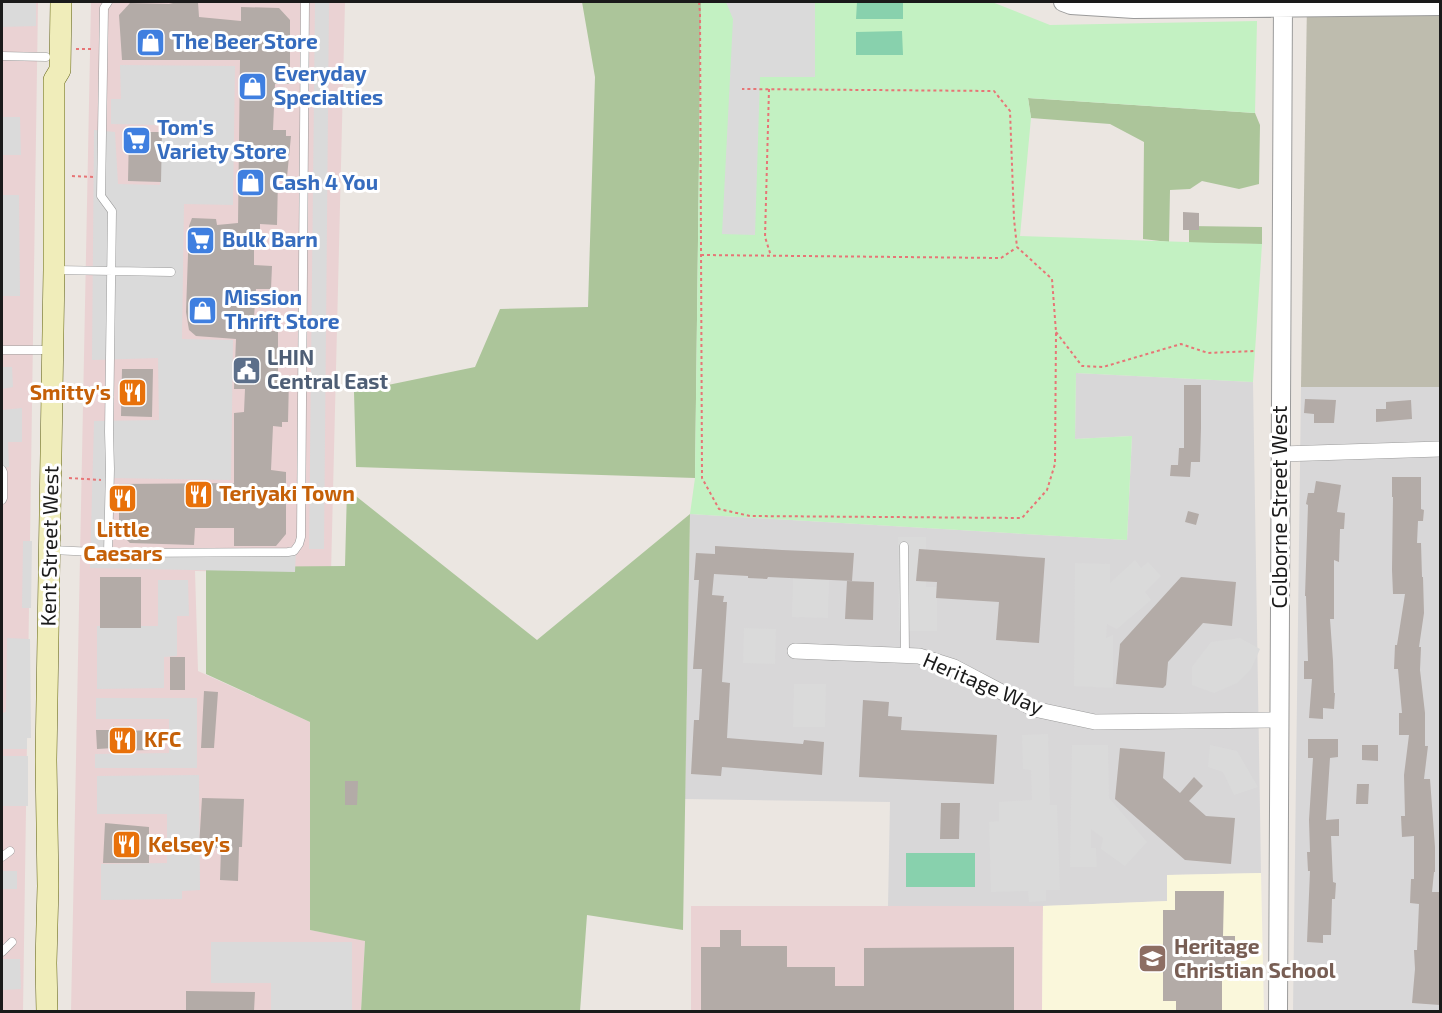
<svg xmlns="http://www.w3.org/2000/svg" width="1442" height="1013" font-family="'Exo 2',sans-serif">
  <rect width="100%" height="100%" fill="#ebe6e1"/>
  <path fill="#d8d7d8" d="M1076,373L1253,382L1261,873L1168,875V901L1043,906H888L890,802L685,799L690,514L1127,540L1132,436L1075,439Z
    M1301,387H1440V1011L1293,1012Z"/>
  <path fill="#ead2d3" d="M2,2H38L23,1011L2,1012Z
    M91,2H345L331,573L195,571L198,671L310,722V930L365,940L361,1011L71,1012Z
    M691,906H1043L1042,1011L691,1012Z"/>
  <path fill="#faf7db" d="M1261,873L1264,1011L1042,1012L1043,906L1167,901V875Z"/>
  <path fill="#bebcae" d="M1307,2H1440V387H1301Z"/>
  <path fill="#acc59a" d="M582,2H701L695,478L356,467L354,392L475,367L500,309L588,307L595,77Z
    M1028,98L1255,113L1260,125L1259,184L1239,189L1202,181L1190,189L1170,190L1169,242L1143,239L1144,142L1110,124L1031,118Z
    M1189,226L1262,227V244L1189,243Z
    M347,489L537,640L690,514L683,930L587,915L580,1011H361L365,941L310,930V722L206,674V567L345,566Z"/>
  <path fill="#c3f1c2" d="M701,2H992L1050,25L1257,21L1255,113L1028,98L1031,118L1020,236C1101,238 1181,243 1262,244L1253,382L1076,373L1075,439L1132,436L1127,540L690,514L695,478Z"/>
  <path fill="#88d1ad" d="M857,2H903V19H856Z
    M902,31L903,55H856V32Z
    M906,853H975V887H906Z"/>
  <path fill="#dadada" d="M2,2H36V26L2,27Z
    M315,2H329L324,549H309Z
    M726,2H815V77H760L755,235L722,234L733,19Z
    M120,65L235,66L233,205L184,204L182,339L233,340L231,480L110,478L108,549L296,550L295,572L90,568L94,421L159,420L158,358L92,360L94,130L115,132L118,184L160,185L161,125L111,124V99H121Z
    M2,117H20L21,155H2Z
    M2,195H19L20,296H2Z
    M2,367H12L13,387L2,389Z
    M22,408V442H8L9,467L2,468V410Z
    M898,537H926V587H937V631H899Z
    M23,541H32L31,608H22Z
    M1135,560L1141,568L1148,562L1161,576L1145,592L1151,600L1117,629L1107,624L1106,638L1113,635V688L1074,686L1075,563L1110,564V583Z
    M793,578L829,579L828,618L792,617Z
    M158,580H188L189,616H177V656L164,657V688L97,689V626H158Z
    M744,628L776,629L775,664L743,663Z
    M7,638L30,639L31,738H27V749H2V713L6,712Z
    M1240,638L1260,649L1251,669L1237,683L1214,693L1192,685V667L1211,642Z
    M794,684H826L825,727H793Z
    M96,698H197V768H95V754L169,753V719H96Z
    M1048,734L1050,805H1057L1060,890H1046V901L1029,902L1028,891L991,892L989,822L999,821V802L1032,800L1031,770L1023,769L1022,735Z
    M1072,745H1108L1109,798L1147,842L1125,866L1101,849L1103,838L1091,829V848H1096L1097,867H1070Z
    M1210,745L1237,751L1258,787L1234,795L1223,772L1208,767Z
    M2,756H28V806H2Z
    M199,775L200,890L182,891V899L101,900V864L167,863V814H97V776Z
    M2,871H17V889H2Z
    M211,942H352V1011H271V983H211Z
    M2,959H20L21,989L2,990Z"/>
  <path fill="#b3aba7" d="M177,2H198L199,17L241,21V7L279,8L290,20V84H275L273,130H286V136H291L287,177L278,178L277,225L260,224V237H254V265L272,266L271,289H256L254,317H260V331H278V378H289L288,422H282V427L273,426L271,470L286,472V534L276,546H234V528H195L194,545L130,543L119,532V484L234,483V413L244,412L245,389H234L236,339L196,336L189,330L186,312L189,226L192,218L216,219L217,225L238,223L240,60H122L119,15L130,3L169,4Z
    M129,132H162L161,182L128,181Z
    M1183,212L1199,213V230H1183Z
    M122,369H153L152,417L121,416Z
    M1184,385H1201V428L1200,462H1191L1190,477L1170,476L1171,465H1178L1179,448H1184Z
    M1305,399L1336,400L1334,423H1314V414L1304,413Z
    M1411,400L1412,419L1376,422V409H1386V402Z
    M1392,477H1421V509L1424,510L1423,521H1418L1417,543H1421L1422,577H1423L1424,613L1419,647H1421L1420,670L1425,713V746H1428L1424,779H1430L1435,847V872H1434L1432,892H1440L1439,915H1440V1005L1412,1003L1415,969L1414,950H1417L1419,904L1410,903L1411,879H1414V836L1402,837L1401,816H1405L1404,775L1409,735H1399V713H1402L1398,669H1394L1395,645H1397L1405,594H1393L1392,570L1393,497H1392Z
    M1316,481L1341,485L1337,512L1345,513L1344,529H1340L1339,562L1334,560V619H1330L1333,661L1334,693H1335L1334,709L1323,708V719L1309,718L1312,679H1304V661H1308L1306,596H1305L1308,505L1306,504L1308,493H1314Z
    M1188,511L1199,514L1196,525L1185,522Z
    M715,546L782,550L854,553L852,581L768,577L767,579L748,578V576L714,574L712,595L724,596L723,602H727L722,682L730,683L727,738L803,744L804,740L824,742L822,775L722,767L721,776L691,774L694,720H699L702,669H693L699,580H694L696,553L715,554Z
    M919,549L1045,558L1039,643L996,640L999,602L936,598L937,582L916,581Z
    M100,577H141V628H100Z
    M1181,577L1236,582L1232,626L1203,623L1168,662L1166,685L1163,688L1116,684L1120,644Z
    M847,581L874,582L873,620L845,619Z
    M170,657H185V690H170Z
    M204,691L218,692L214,748H201Z
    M863,700L889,702L888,716L902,717L901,730L997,735L994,784L859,777Z
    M113,726H129V731L150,730V750L114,751V748L97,749L96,730H113Z
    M1308,739H1338V757L1330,758L1326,820L1339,819V836H1331L1333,882L1336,883L1335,899H1332L1331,935H1323V943L1307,942L1310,871H1308L1307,852H1310L1309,820L1313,758H1308Z
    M1362,745H1378V761L1362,760Z
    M1120,748L1165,752L1163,778L1180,793L1194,777L1203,786L1189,801L1206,816L1235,818L1231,864L1185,860L1115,799Z
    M345,781H358L357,805H345Z
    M1357,784H1369L1368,804H1356Z
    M202,798L244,799L242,847H239L238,881L220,880L221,848L199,847Z
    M941,803H960L959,839H940Z
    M105,823L149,827V863H103Z
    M1175,891H1224L1223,936H1235V978H1222V1011H1176V1001H1163V910H1175Z
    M720,930H741V946H787V967H835V986H864V948L1014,947V1011H701V947H720Z
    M186,991L255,992L254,1011H186Z"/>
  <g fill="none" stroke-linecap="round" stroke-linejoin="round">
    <defs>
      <path id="service" d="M2,56L46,57
        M56,270L171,272
        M2,350H51
        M2,470L3,472V498L2,500
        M904,546L905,655
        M52,550L117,553L288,552L294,551L299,544L301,537L305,2
        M108,553L110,469L109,432L112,211L101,196L104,8L108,2
        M2,857L10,851
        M2,952L12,942"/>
      <path id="minor" d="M1281,454L1440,449
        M795,651L919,656L954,667L1034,709L1095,722L1279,720"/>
      <path id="tertiary" d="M1063,2L1071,5L1134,9L1440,6
        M1278,1012L1283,2"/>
      <path id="secondary" d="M47,1012L46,963L48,886L46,760L54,270V80L60,70L61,2"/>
    </defs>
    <use href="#service" stroke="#9b9b9b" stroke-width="9"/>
    <use href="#minor" stroke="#9b9b9b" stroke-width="16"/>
    <use href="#tertiary" stroke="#9b9b9b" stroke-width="20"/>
    <use href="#secondary" stroke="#616211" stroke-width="22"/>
    <path stroke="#e77576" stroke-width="2" stroke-dasharray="3 3" stroke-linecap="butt" d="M699,2L700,13L702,478L719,509L750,516L1022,518L1047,490L1055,464L1056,332L1052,279L1017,247L1014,219L1010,111L994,91L742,89
      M76,49H94
      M769,89L765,237L771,256
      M72,176L93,177
      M701,255L1001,258L1016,248
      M1056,332L1082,366L1103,367L1181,344L1208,353L1255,351
      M69,478L101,480"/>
    <use href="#service" stroke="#fff" stroke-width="8"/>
    <use href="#minor" stroke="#fff" stroke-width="15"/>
    <use href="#tertiary" stroke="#fff" stroke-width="18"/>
    <use href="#secondary" stroke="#f0edba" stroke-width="21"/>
  </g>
  <defs>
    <symbol id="shop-square" viewBox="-11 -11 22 22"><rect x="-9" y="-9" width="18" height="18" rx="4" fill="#3f7fe0" stroke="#fff"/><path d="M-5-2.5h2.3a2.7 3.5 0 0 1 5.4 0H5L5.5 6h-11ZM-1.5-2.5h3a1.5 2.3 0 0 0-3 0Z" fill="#fff"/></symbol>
    <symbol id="supermarket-square" viewBox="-11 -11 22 22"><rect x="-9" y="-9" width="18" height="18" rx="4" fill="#3f7fe0" stroke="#fff"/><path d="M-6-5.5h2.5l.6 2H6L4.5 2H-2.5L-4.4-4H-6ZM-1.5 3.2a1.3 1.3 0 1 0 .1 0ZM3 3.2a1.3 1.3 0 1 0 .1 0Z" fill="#fff"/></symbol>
    <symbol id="civic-square" viewBox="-11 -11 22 22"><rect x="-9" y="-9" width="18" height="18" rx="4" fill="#5c6f8a" stroke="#fff"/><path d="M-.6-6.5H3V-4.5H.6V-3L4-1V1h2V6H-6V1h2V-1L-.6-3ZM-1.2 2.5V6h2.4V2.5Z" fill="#fff"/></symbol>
    <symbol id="restaurant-square" viewBox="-11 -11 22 22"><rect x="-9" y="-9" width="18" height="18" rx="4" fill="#e8710a" stroke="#fff"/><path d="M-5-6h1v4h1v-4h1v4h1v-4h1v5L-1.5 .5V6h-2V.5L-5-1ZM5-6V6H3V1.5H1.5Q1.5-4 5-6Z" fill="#fff"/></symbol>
    <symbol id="school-square" viewBox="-11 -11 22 22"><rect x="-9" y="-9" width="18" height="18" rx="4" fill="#8d6e63" stroke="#fff"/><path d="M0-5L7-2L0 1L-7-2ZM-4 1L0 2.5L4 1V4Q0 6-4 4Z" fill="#fff"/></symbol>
  </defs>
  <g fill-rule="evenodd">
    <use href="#shop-square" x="134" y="26" width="33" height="33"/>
    <use href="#shop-square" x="236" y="70" width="33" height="33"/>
    <use href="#supermarket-square" x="120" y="124" width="33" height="33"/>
    <use href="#shop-square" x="234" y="166" width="33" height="33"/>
    <use href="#supermarket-square" x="184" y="224" width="33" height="33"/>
    <use href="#shop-square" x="186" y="294" width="33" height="33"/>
    <use href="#civic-square" x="230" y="354" width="33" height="33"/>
    <use href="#restaurant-square" x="116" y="376" width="33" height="33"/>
    <use href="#restaurant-square" x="182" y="478" width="33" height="33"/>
    <use href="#restaurant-square" x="106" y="482" width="33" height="33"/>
    <use href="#restaurant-square" x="106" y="724" width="33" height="33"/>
    <use href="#restaurant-square" x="110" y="828" width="33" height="33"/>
    <use href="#school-square" x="1136" y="942" width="33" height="33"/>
  </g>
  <g text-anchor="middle" stroke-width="6" stroke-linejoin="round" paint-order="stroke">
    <g font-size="21" font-weight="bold" fill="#366cbe" stroke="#fff" text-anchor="start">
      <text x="172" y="49">The Beer Store</text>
      <text x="274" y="81">Everyday<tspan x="274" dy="24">Specialties</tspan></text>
      <text x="157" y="135">Tom's<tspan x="157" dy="24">Variety Store</tspan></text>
      <text x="272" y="190">Cash 4 You</text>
      <text x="222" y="247">Bulk Barn</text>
      <text x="224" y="305">Mission<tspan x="224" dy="24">Thrift Store</tspan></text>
    </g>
    <g font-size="21" font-weight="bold" fill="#4e5e75" stroke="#fff" text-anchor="start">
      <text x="267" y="365">LHIN<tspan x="267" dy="24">Central East</tspan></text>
    </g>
    <g font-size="21" font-weight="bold" fill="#c56008" stroke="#fff" text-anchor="start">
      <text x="111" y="400" text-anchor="end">Smitty's</text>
      <text x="219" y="501">Teriyaki Town</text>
      <text x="123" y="537" text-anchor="middle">Little<tspan x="123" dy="24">Caesars</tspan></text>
      <text x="144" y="747">KFC</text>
      <text x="148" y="852">Kelsey's</text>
    </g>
    <g font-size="21" fill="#1a1a1a" stroke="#fff">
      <text transform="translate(1280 507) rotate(-90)" y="7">Colborne Street West</text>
      <text transform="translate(50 546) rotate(-89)" y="7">Kent Street West</text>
      <text transform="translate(983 684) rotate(23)" y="7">Heritage Way</text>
    </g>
    <g font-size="21" font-weight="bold" fill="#785e54" stroke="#fff" text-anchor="start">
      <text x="1174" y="954">Heritage<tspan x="1174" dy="24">Christian School</tspan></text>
    </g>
  </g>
  <rect width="1442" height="1013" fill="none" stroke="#1a1a1a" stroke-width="6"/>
</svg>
